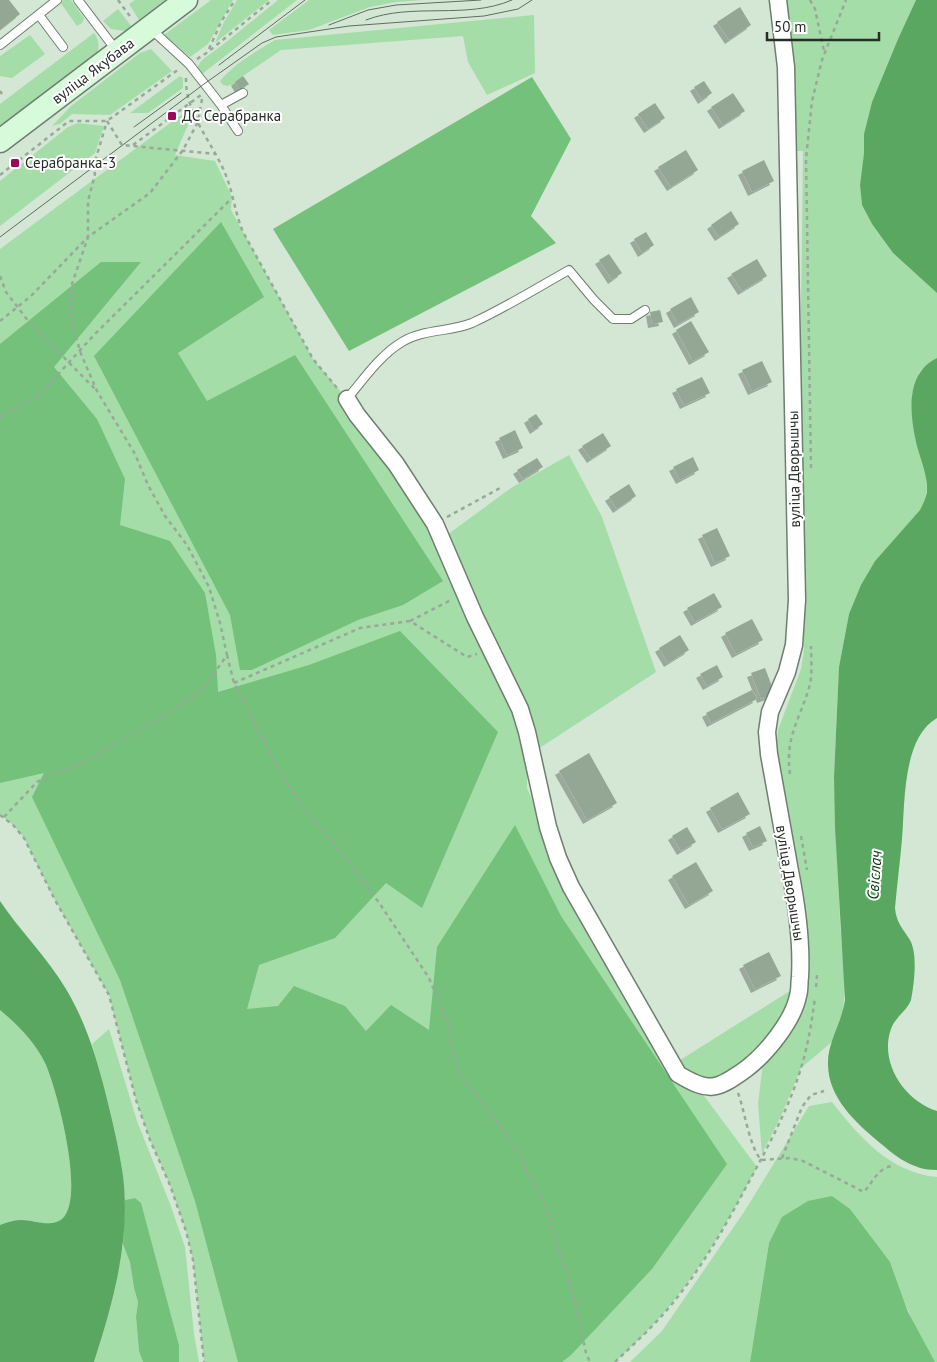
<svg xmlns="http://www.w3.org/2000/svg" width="937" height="1362" font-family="'PT Sans',sans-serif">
  <defs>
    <filter id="shadow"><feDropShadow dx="-4" dy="4" stdDeviation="0" flood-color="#0004"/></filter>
  </defs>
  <rect width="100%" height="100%" fill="#d3e7d4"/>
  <path fill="#a5dda8" d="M63,0H71L84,18L82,23L77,26L60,2Z
    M135,0H165L139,20L129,4Z
    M211,0H233L208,44L190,57L164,35Z
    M237,0H269L215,43L223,24Z
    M278,0H297L202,74L198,69V66L202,60L225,43Z
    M309,0H424L396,2L370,7L309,30L273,35L269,30Z
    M784,0H916L898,39L872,102L864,134V153L860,185L862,205L872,224L893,253L937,293V358L920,371L912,394L914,428L926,475L927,490L925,500L920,510L875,561L849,614L839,667L834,777L840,923L845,985L843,1014L833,1041L801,1068L781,1116L762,1154L758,1104L764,1054L724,1081L697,1080L677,1062L801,984L775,757L778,730L801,669L804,650L803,548L799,469L803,151H793Z
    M118,9L132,27L126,31L111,29L103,21Z
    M534,15L535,73L487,95L468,62L463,36L281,50L243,76L234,84L227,86L223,85L220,81C235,63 255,52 275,40Z
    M94,33C100,41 100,50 94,57L0,125V104Z
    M30,35L45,54L12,78L0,76V56Z
    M151,49L172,71L110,115L72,114L60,124L52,126L71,106L140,53Z
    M180,76L183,78V88L148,113H130Z
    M181,115H186L188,125L175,155L215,161L232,197L231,210L313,359L347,399L447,535L511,488L569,455L602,517L656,672L532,753L527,744V788L569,886L678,1074L696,1085L757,1167C733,1212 708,1257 676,1298C658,1321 637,1342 615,1362H204L193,1260L186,1231L170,1185L150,1140L136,1100L109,995L55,900L24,838L13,825L0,815V249Z
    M78,123L104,126L95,153L0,226V181L68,127Z
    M0,1010C18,1025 36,1043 46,1065C57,1091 86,1198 62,1219C51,1228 34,1220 22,1220C14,1220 7,1222 0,1225Z
    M109,1029L137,1121L170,1204L185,1247L194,1334L199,1362H179V1345L160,1275L135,1198L125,1200C122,1147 106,1095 92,1044Z
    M832,1102C859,1137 891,1173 937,1177V1362H935C914,1331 902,1296 890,1262L769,1243L750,1362H630L662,1331L744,1212L809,1106Z
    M123,1244L130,1261L134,1288L138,1302L136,1318L139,1351L143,1362H94C107,1323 117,1285 123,1244Z"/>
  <path fill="#73c17a" d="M532,77L571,139L531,216L556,243L349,351L273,229Z
    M221,222L264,297L178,353L207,401L295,355L443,581L403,605L358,620L252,670H240L230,615L94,356Z
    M101,262H141L54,367L97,419L125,479L120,525L170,541L205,593L216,655L218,692L309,665L400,631L498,732L422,908L386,883L335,938L259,965L247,1009L278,1006L294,986L345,1006L366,1031L391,1005L429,1030L437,947L515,825L561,916L727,1164L652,1269L571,1355L562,1362H238L195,1201L120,980L32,797L44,773L0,783V344Z
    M832,1196L850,1209L890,1262L908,1312L935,1362H750L769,1243L782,1217L808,1201Z
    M135,1198L141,1203L179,1345V1362H143L139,1351L136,1317L138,1302L134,1288L130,1262L123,1244L125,1200Z"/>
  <path fill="#5aa761" d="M916,0H937V293L893,253L872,224L862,205L860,185L864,153V134L872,102L898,39Z
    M937,358V718C902,738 905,804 902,839C900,862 897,885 895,908C896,922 903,929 910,940C918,955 914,984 911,1000C907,1011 895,1017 891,1029C879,1062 904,1101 937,1111V1170C929,1170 922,1169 915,1166C901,1161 891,1152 880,1143C855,1122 827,1097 828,1062C828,1042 842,1022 845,1000L835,827L834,777L839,667L849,614L861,585L875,561L920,510C923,504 926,498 927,492C928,476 921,461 917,446C910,416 904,374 937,358Z
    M0,901C20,931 47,957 66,989C86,1023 95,1053 105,1091C112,1119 119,1147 123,1176C131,1239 113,1303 94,1362H0V1225C7,1222 14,1220 22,1220C34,1220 51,1228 62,1219C86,1198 57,1091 46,1065C36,1043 18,1025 0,1010Z"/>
  <path fill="#94a795" filter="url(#shadow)" d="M0,0H9L20,14L0,30Z
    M740,7L751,25L729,40L717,22Z
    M243,76L249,84L240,90L235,82Z
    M704,81L712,93L702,100L694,87Z
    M733,93L745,111L723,125L711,107Z
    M655,103L665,118L648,129L638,114Z
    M686,150L698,170L671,187L658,167Z
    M764,160L774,181L752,192L742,171Z
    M731,211L739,224L719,237L711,225Z
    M646,232L654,245L642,253L634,239Z
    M609,254L622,273L612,280L599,260Z
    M757,259L767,276L742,291L731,274Z
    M691,297L699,312L678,324L670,309Z
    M660,310L663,322L652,324L650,312Z
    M691,321L709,352L693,361L676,330Z
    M762,361L772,382L752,391L742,370Z
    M702,377L710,393L684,405L676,389Z
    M536,414L543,424L534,430L528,419Z
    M515,430L523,448L507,455L499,438Z
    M603,433L611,446L591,459L582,446Z
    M693,457L699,470L680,480L673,467Z
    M537,458L543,467L523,479L517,470Z
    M629,484L636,496L617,509L609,497Z
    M717,528L730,556L715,563L702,535Z
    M714,593L722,607L695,622L687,608Z
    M752,619L763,640L736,654L725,633Z
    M680,635L689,650L668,663L659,648Z
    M717,665L723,677L707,686L700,674Z
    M765,668L775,694L761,699L751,673Z
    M752,690L757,699L711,723L706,713Z
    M589,753L617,803L587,820L559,771Z
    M738,792L750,814L722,829L710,808Z
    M760,826L767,841L753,847L746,833Z
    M687,827L696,842L681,851L672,836Z
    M696,862L713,891L689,905L672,876Z
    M769,952L781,976L755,989L743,965Z"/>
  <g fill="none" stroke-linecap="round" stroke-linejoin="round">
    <defs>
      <path id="lane" d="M78,0L116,50
        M39,15L63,47
        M151,29L189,64L221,105L238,131
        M0,45L57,0
        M221,105L243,93
        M347,399C363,380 380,355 402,342C423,329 450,332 472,323C505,308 537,288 569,270L594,300L613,319H631L645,310"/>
      <path id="street" d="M347,399L357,415L396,464L435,524L475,617L520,709L527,732L548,827L558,858L571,887L678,1074C709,1093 717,1090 746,1069C766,1054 793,1021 798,996C800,990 799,983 800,977C802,941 797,906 790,871C783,832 776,793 769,754L767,732L770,712L787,672L794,645L797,600L786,67L778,0"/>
      <path id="secondary" d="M0,141L186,0"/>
    </defs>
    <use href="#lane" stroke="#6d7f6e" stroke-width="10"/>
    <use href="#street" stroke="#6d7f6e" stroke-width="19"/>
    <use href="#secondary" stroke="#6d7f6e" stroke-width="25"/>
    <path stroke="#98a899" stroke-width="2.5" stroke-dasharray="4 4" stroke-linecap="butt" d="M118,0L132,19
      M810,0L815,9L824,51
      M209,49L221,22L235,0
      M197,59L208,52L272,0
      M186,78C185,113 212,142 225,173C233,192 235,213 243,232L313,359L337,388
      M0,91L2,94
      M168,112L172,116
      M107,121L122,145L216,154
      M133,145L201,95
      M0,175L69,121H107L179,69
      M0,276L6,292L29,322L96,390
      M0,321L31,296L88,237V201L95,174L93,168L107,121
      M0,417L39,395L94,335L232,198
      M811,468L806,159L812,101L822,60L846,0
      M447,517L502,487
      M410,621L451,600
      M227,655L234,683L281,774L304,809L347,859L380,904L429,978L449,1026L454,1059L459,1073L476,1094L514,1147L545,1205L574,1297L586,1353L590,1362
      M234,683L360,628L410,621L467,657L477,654
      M790,774C785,737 799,721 809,688C813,675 811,659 811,646
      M0,815L13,825L24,838L55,900L109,995L136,1100L150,1140L170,1185L186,1231L193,1260L204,1362
      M4,817L37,782L90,759L163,717L204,688L227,655L220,623L209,587L187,545L165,516L148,485L135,454L97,391L81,354L71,320L72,284L88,237L150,193L183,150L198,122L202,99
      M801,836L807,870
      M816,987L817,975
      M738,1093C745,1112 749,1145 761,1160L790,1158L803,1161L864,1192C875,1179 877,1169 894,1165
      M782,1158L802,1107L811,1095L824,1091
      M615,1362C636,1342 658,1322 676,1299C703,1265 725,1227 745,1189C766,1150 788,1111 801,1068C808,1045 812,1021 815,997"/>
    <use href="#lane" stroke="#fff" stroke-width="8"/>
    <use href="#street" stroke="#fff" stroke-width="16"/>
    <use href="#secondary" stroke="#d6fada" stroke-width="22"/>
    <path stroke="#616d61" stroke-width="1" d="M366,20C412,2 466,20 512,0
      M329,25L368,10L396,5L481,0
      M219,65L305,0
      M134,127L181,93
      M0,237L204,84L262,43L276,37L349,26L484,16L518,9L532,0"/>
  </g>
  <g fill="#9c0b59" stroke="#fff" stroke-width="2">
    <rect x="167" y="111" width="10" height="10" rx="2.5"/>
    <rect x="10" y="158" width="10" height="10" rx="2.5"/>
  </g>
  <g text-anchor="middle" stroke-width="4" stroke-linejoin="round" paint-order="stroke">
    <g font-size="15" fill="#262e26" stroke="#fff">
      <text transform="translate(93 71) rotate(-37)" y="5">вуліца Якубава</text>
      <text transform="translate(794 469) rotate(-91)" y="5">вуліца Дворышчы</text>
      <text transform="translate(790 883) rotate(81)" y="5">вуліца Дворышчы</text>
    </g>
    <g font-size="15" fill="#262e26" stroke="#fff" text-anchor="start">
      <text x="182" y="121">ДС Серабранка</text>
      <text x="25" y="168">Серабранка-3</text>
    </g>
    <g font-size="16" font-style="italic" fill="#084214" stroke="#fff">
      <text transform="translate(874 875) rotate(-86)" y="6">Свіслач</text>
    </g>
  </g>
  <path d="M767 32v8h112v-8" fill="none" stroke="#262e26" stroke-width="2.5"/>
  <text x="774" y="32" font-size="15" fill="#262e26" stroke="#ffffff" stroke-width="4" paint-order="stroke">50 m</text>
</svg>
